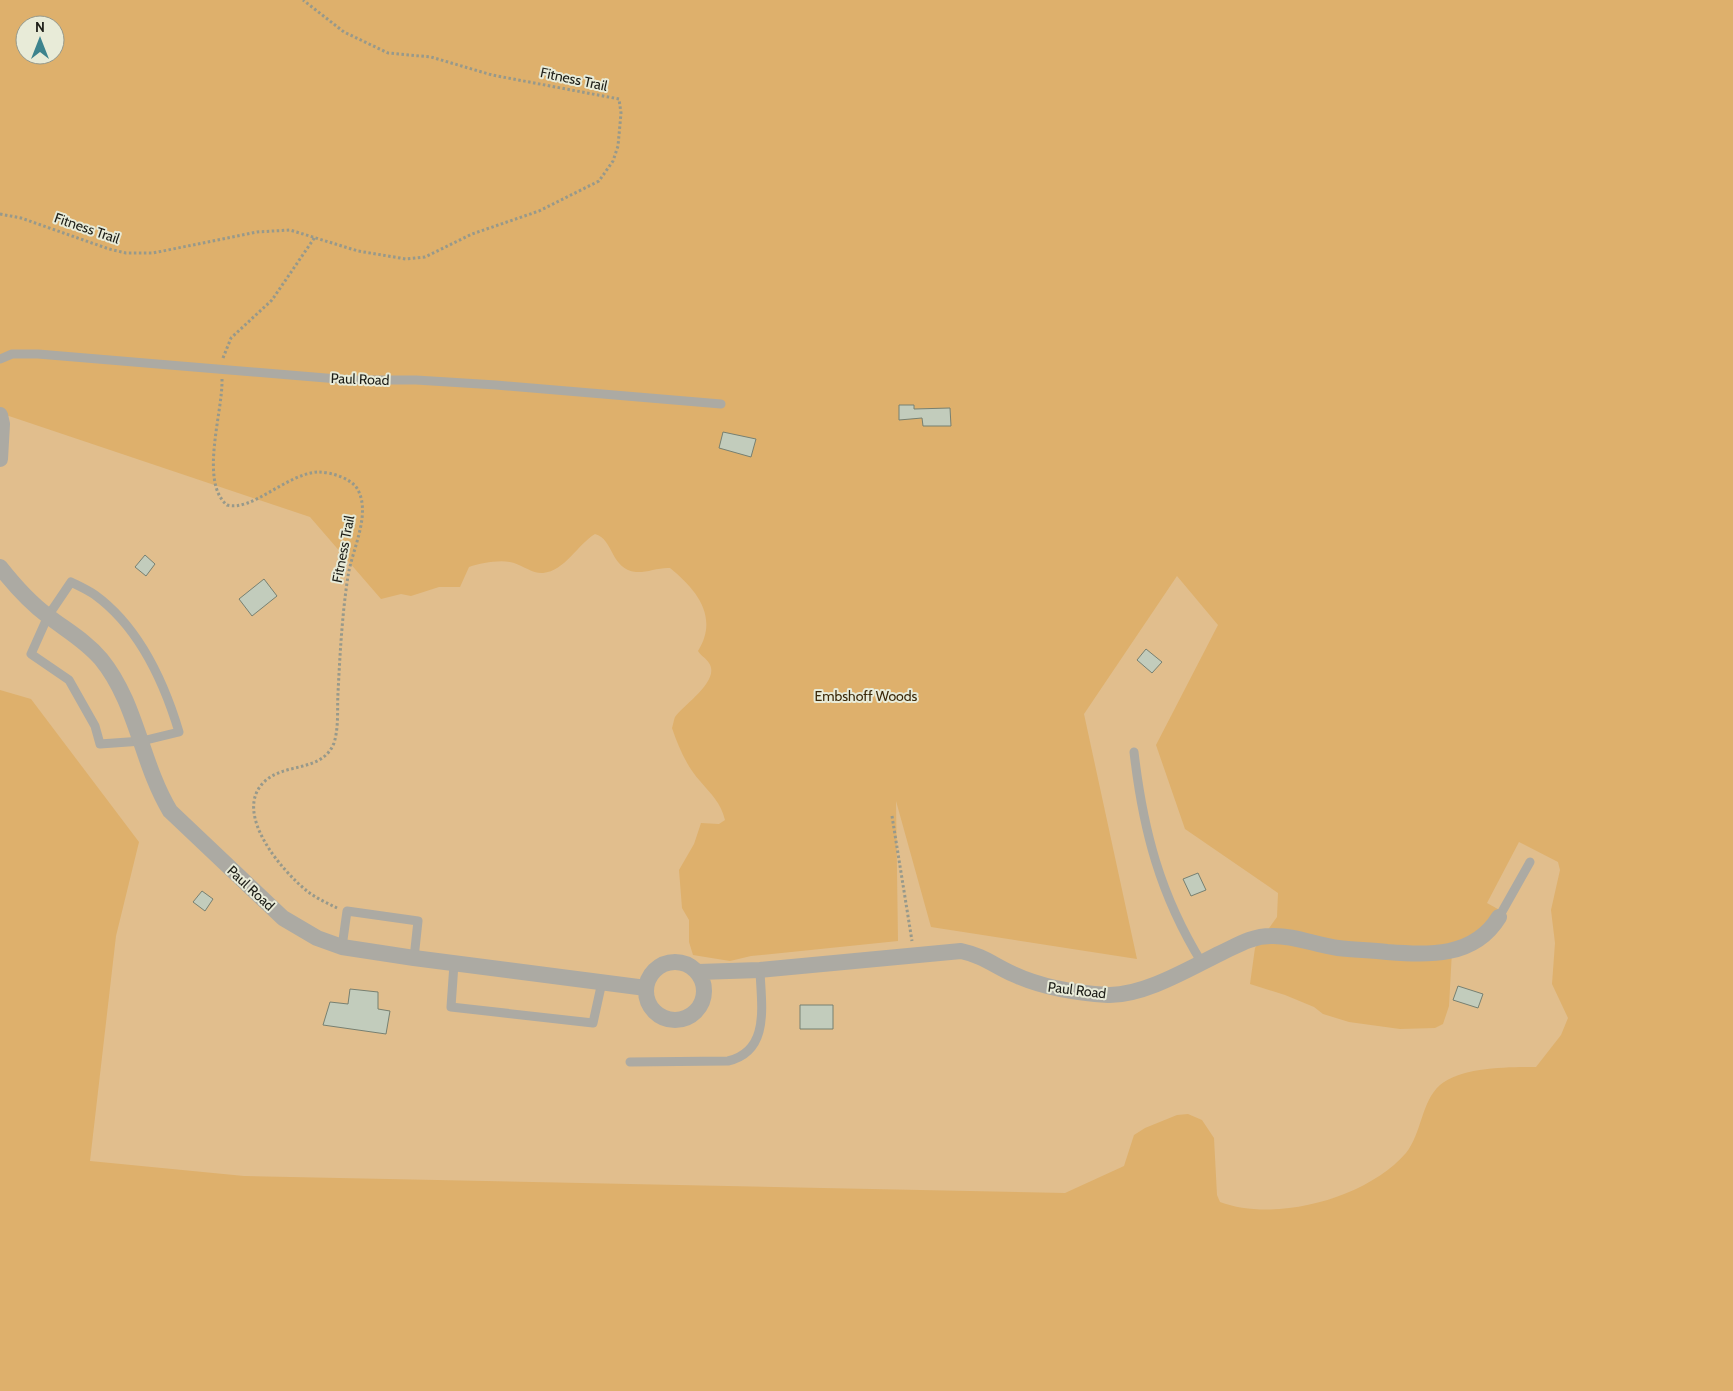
<svg xmlns="http://www.w3.org/2000/svg" width="1733" height="1391" font-family="Cabin,sans-serif">
  <rect width="100%" height="100%" fill="#e8ebd8"/>
  <path fill="#e1be8d" fill-rule="evenodd" d="M0,0H1733V1391H0ZM25,25H55V55H25Z"/>
  <path fill="#deb06c" fill-rule="evenodd" d="M0,0H1733V1391H0V690L31,699L139,842L116,936L90,1161L244,1176L1065,1193L1124,1166L1134,1135L1145,1128L1177,1115L1188,1114L1202,1120L1214,1138L1217,1195L1220,1202C1276,1223 1367,1198 1406,1153C1422,1133 1421,1102 1440,1085C1461,1067 1509,1067 1536,1067L1561,1035L1568,1018L1552,984L1555,943L1551,910L1560,870L1558,862L1519,842L1487,903L1505,913L1452,951L1449,1006L1443,1024L1435,1028L1400,1029L1349,1022L1323,1014L1314,1007L1285,995L1250,984L1255,948L1277,917L1278,893L1185,829L1156,745L1218,625L1177,576L1084,714L1137,959L931,927L896,801L898,941L751,956L730,961L693,955L689,942V920L682,908L679,870L694,844L701,823L719,824L725,820C721,803 711,794 700,781C687,767 678,746 672,728C673,725 674,719 675,717C683,705 721,681 709,663C706,658 701,656 698,651C719,617 697,590 670,568C659,567 646,573 636,572C610,569 614,539 595,534C578,544 565,571 543,573C534,574 523,566 514,563C501,559 482,563 469,567L460,587H439L411,596L401,594L381,599L310,517L0,413ZM25,25H55V55H25Z"/>
  <path fill="#c2ccbc" stroke="#778071" d="M899,405H914V409L950,408L951,426H923L922,418L899,420Z
    M723,432L756,439L751,457L719,448Z
    M145,555L155,564L146,576L135,567Z
    M264,579L277,596L252,616L239,599Z
    M1146,649L1162,662L1152,673L1137,660Z
    M1198,873L1206,890L1191,896L1183,879Z
    M202,891L213,899L205,911L193,902Z
    M1458,986L1483,994L1478,1008L1453,1000Z
    M350,989L378,992V1009L390,1011L386,1034L323,1025L330,1002L348,1004Z
    M800,1005H833V1029H800Z"/>
  <g fill="none" stroke-linecap="round" stroke-linejoin="round">
    <path stroke="#97998b" stroke-width="3" stroke-dasharray="2.5 2.5" stroke-linecap="butt" d="M0,214L21,218L109,249L126,253H153L257,232L290,230L358,251L406,259L425,257L472,234L539,211L599,181L613,161L618,146L621,113L619,99L492,75L431,57L388,53L344,32L303,0
      M223,358L231,338L272,300L315,237
      M222,379C223,412 199,482 227,505C252,512 286,474 318,472C330,472 352,478 358,490C371,515 352,550 348,576C342,615 340,654 338,693C337,709 339,727 334,743C322,773 284,762 264,782C232,813 282,871 307,891C316,898 327,903 337,908
      M892,816L912,941"/>
    <path stroke="#acaaa3" stroke-width="9" d="M0,359L12,354H38L350,380H416L496,385L721,404
      M71,582C79,586 88,590 95,595C139,627 164,682 179,732L142,741L100,744L95,726L69,680L31,654L48,616Z
      M1134,752C1143,830 1160,895 1202,963
      M1499,917L1530,862
      M342,947L347,911L418,921L414,958
      M454,964L451,1007L593,1023L602,982
      M630,1062L728,1061C771,1051 761,1004 760,970"/>
    <path stroke="#acaaa3" stroke-width="16" d="M0,415L2,424L0,459
      M0,567C15,586 29,602 48,616C66,630 86,641 101,659C137,703 141,763 170,811L283,918L317,938L342,947L414,958L646,988
      M646 991a29 29 0 1 1 58 0a29 29 0 1 1-58 0Z
      M698,972L760,970L961,951C984,956 993,965 1013,974C1043,988 1075,993 1108,995C1144,996 1190,968 1221,953C1238,945 1252,936 1271,936C1294,935 1315,945 1338,948C1354,950 1371,950 1387,952C1428,955 1474,958 1499,917"/>
  </g>
  <g text-anchor="middle" stroke-width="4" stroke-linejoin="round" paint-order="stroke">
    <g font-size="14" fill="#1c1d17" stroke="#e8ebd8">
      <text transform="translate(574 79) rotate(12)" y="5">Fitness Trail</text>
      <text transform="translate(87 228) rotate(19)" y="5">Fitness Trail</text>
      <text transform="translate(360 379) rotate(2)" y="5">Paul Road</text>
      <text transform="translate(343 549) rotate(-79)" y="5">Fitness Trail</text>
      <text transform="translate(251 888) rotate(43)" y="5">Paul Road</text>
      <text transform="translate(1077 990) rotate(7)" y="5">Paul Road</text>
    </g>
    <g font-size="14" fill="#3a2708" stroke="#e8ebd8">
      <text x="866" y="701">Embshoff Woods</text>
    </g>
  </g>
  <g transform="translate(40 40)"><circle r="24" fill="#e8ebd8" stroke="#96998b"/>
  <path d="M0-4L9 19L0 12L-9 19Z" fill="#3d838d"/>
  <text y="-8" font-size="14" font-weight="bold" text-anchor="middle" fill="#1c1d17">N</text>
  </g>
</svg>
